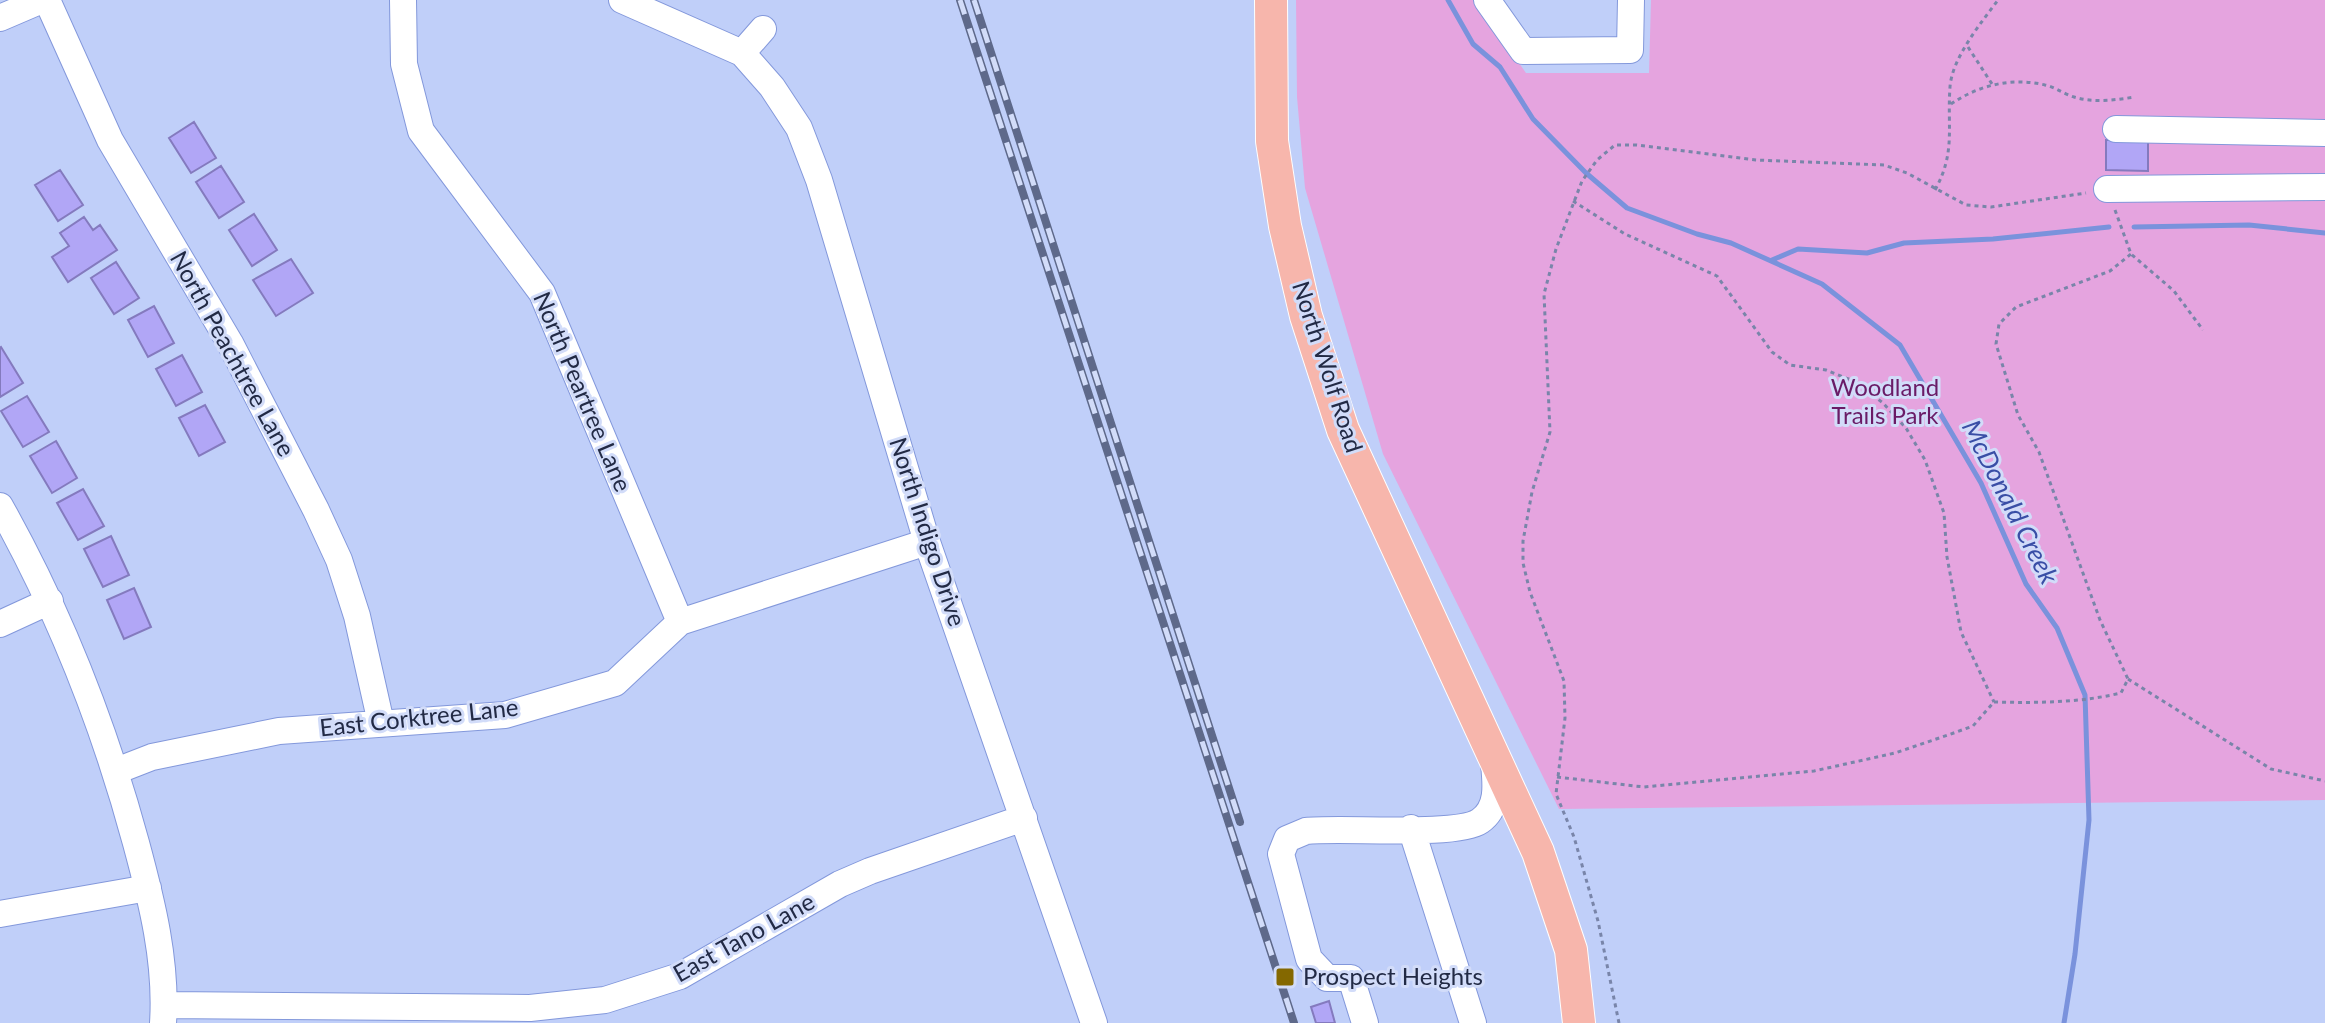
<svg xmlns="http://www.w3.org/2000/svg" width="2325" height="1023" font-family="Lato,sans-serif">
  <rect width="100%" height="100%" fill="#c0cff9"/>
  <path fill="#e5a4df" d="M1296,0H1475L1526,73H1649L1651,0H2325V800L1559,809L1383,454L1305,188L1297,97Z"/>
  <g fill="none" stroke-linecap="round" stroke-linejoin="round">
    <path stroke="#7a92dc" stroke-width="5" d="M1448,0L1473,44L1500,67L1533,119L1586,173L1627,208L1697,234L1731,243L1822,284L1900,345L1981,483L2026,584L2057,628L2085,695L2089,820L2075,954L2064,1023
      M2134,227L2249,225L2325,233
      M1772,260L1798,249L1867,253L1904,243L1993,239L2109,227"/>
  </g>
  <path fill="#b1a6f6" stroke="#847abe" stroke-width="2" d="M194,122L216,158L191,173L169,138Z
    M2106,140H2148V171L2106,170Z
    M221,166L244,202L219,218L196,182Z
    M60,170L83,205L58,221L35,185Z
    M254,214L277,250L252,266L229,230Z
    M84,217L93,230L100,225L117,250L68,282L52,257L69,246L60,233Z
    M291,259L313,293L276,316L253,280Z
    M116,262L139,298L114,314L91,278Z
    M154,306L174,343L148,357L128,320Z
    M1,347L23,383L0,397V348Z
    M182,355L202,392L176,406L156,369Z
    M27,396L49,432L23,447L1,411Z
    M205,405L225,442L199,456L179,418Z
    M56,441L77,478L52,493L30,456Z
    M83,489L104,526L78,540L57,503Z
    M111,536L129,575L103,587L84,549Z
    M134,588L151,627L124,639L107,600Z
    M1329,1001L1335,1023H1316L1311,1007Z"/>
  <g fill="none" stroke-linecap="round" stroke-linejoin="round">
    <defs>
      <path id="minor" d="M47,0L110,140L230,343L316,510L339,560L357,616L381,723
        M403,0L404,64L421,131L542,293L680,622
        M622,0L742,53L772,87L799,128L819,180L927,542L1094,1023
        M1487,0L1523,51L1630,50L1631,0
        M0,18L42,0
        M742,53L763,29
        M2116,129L2325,133
        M2107,189L2325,187
        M0,506C60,613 104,725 136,843C152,902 167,962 163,1023
        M0,624L50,601
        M116,771L152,757L279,731L505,715L615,683L680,622L927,542
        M1411,828L1473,1023
        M0,914L148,888
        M164,1005L530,1008L605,1000L680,976L840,884L870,871L1024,818
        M1365,1023L1351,978H1327L1309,959L1281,854L1287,839L1306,831C1340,827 1457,837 1480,821C1499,808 1496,784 1494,764"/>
      <path id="major" d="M1271,0L1272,141L1285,226L1306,316L1343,430L1538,852L1571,950L1579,1023"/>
    </defs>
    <use href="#minor" stroke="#8398db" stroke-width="28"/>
    <use href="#major" stroke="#fff" stroke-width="34"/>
    <path stroke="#7985a9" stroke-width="3" stroke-dasharray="4 4" stroke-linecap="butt" d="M1968,47L1992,84
      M1951,104C1979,85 2012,77 2045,85C2055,87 2064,94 2074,97C2094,103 2115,100 2135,97
      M1935,190C1956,152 1947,128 1950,87C1952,58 1981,23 1998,0
      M1573,201L1625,234L1717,276L1772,352L1790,365L1826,370L1856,382L1883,403L1906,428L1925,460L1944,513L1947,557L1961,632L1994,702
      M2115,210L2131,254L2174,291L2203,330
      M2128,679L2271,769L2325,781
      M1994,702C2037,703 2078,703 2121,693L2128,679L2100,620L2039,452L2018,415L1996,344L1999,324L2016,307L2110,271L2131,254
      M1557,777L1644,787L1814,771L1895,753L1948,735L1973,726L1994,702
      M1619,1023L1598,921L1574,837L1556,794L1565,718L1564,681L1530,592L1523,563V541L1532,492L1550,432L1544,294L1556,249L1582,181L1597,160L1615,145H1637L1756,160L1884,165L1907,173L1966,205L1991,207L2086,193"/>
    <use href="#minor" stroke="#fff" stroke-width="26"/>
    <use href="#major" stroke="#f7b6ac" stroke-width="32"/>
    <defs>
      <path id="rail" d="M960,0L1294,1023
        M974,0L1240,822"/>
    </defs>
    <use href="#rail" stroke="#5e698a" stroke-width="8"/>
    <use href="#rail" stroke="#d2dcf9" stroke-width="5" stroke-dasharray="15" stroke-linecap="butt"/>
  </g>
  <rect fill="#846800" stroke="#d2dcf9" stroke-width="3" x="1275" y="967" width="20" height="20" rx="4"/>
  <g text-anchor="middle" stroke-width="6" stroke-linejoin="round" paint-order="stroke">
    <g font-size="24" fill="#222a45" stroke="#d2dcf9">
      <text transform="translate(232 354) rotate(61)" y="8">North Peachtree Lane</text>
      <text transform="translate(1327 367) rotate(72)" y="8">North Wolf Road</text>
      <text transform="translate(582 392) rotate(67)" y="8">North Peartree Lane</text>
      <text transform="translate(927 532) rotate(72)" y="8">North Indigo Drive</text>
      <text transform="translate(419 718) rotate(-6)" y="8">East Corktree Lane</text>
      <text transform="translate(744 938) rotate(-29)" y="8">East Tano Lane</text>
    </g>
    <g font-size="24" fill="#6a1b67" stroke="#d2dcf9">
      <text x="1885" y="396">Woodland<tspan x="1885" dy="28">Trails Park</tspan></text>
    </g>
    <g font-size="24" fill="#222a45" stroke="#d2dcf9" text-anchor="start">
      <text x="1303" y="985">Prospect Heights</text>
    </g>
    <g font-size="26" font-style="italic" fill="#394ea6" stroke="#d2dcf9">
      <text transform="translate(2010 502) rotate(63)" y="9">McDonald Creek</text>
    </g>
  </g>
</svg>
